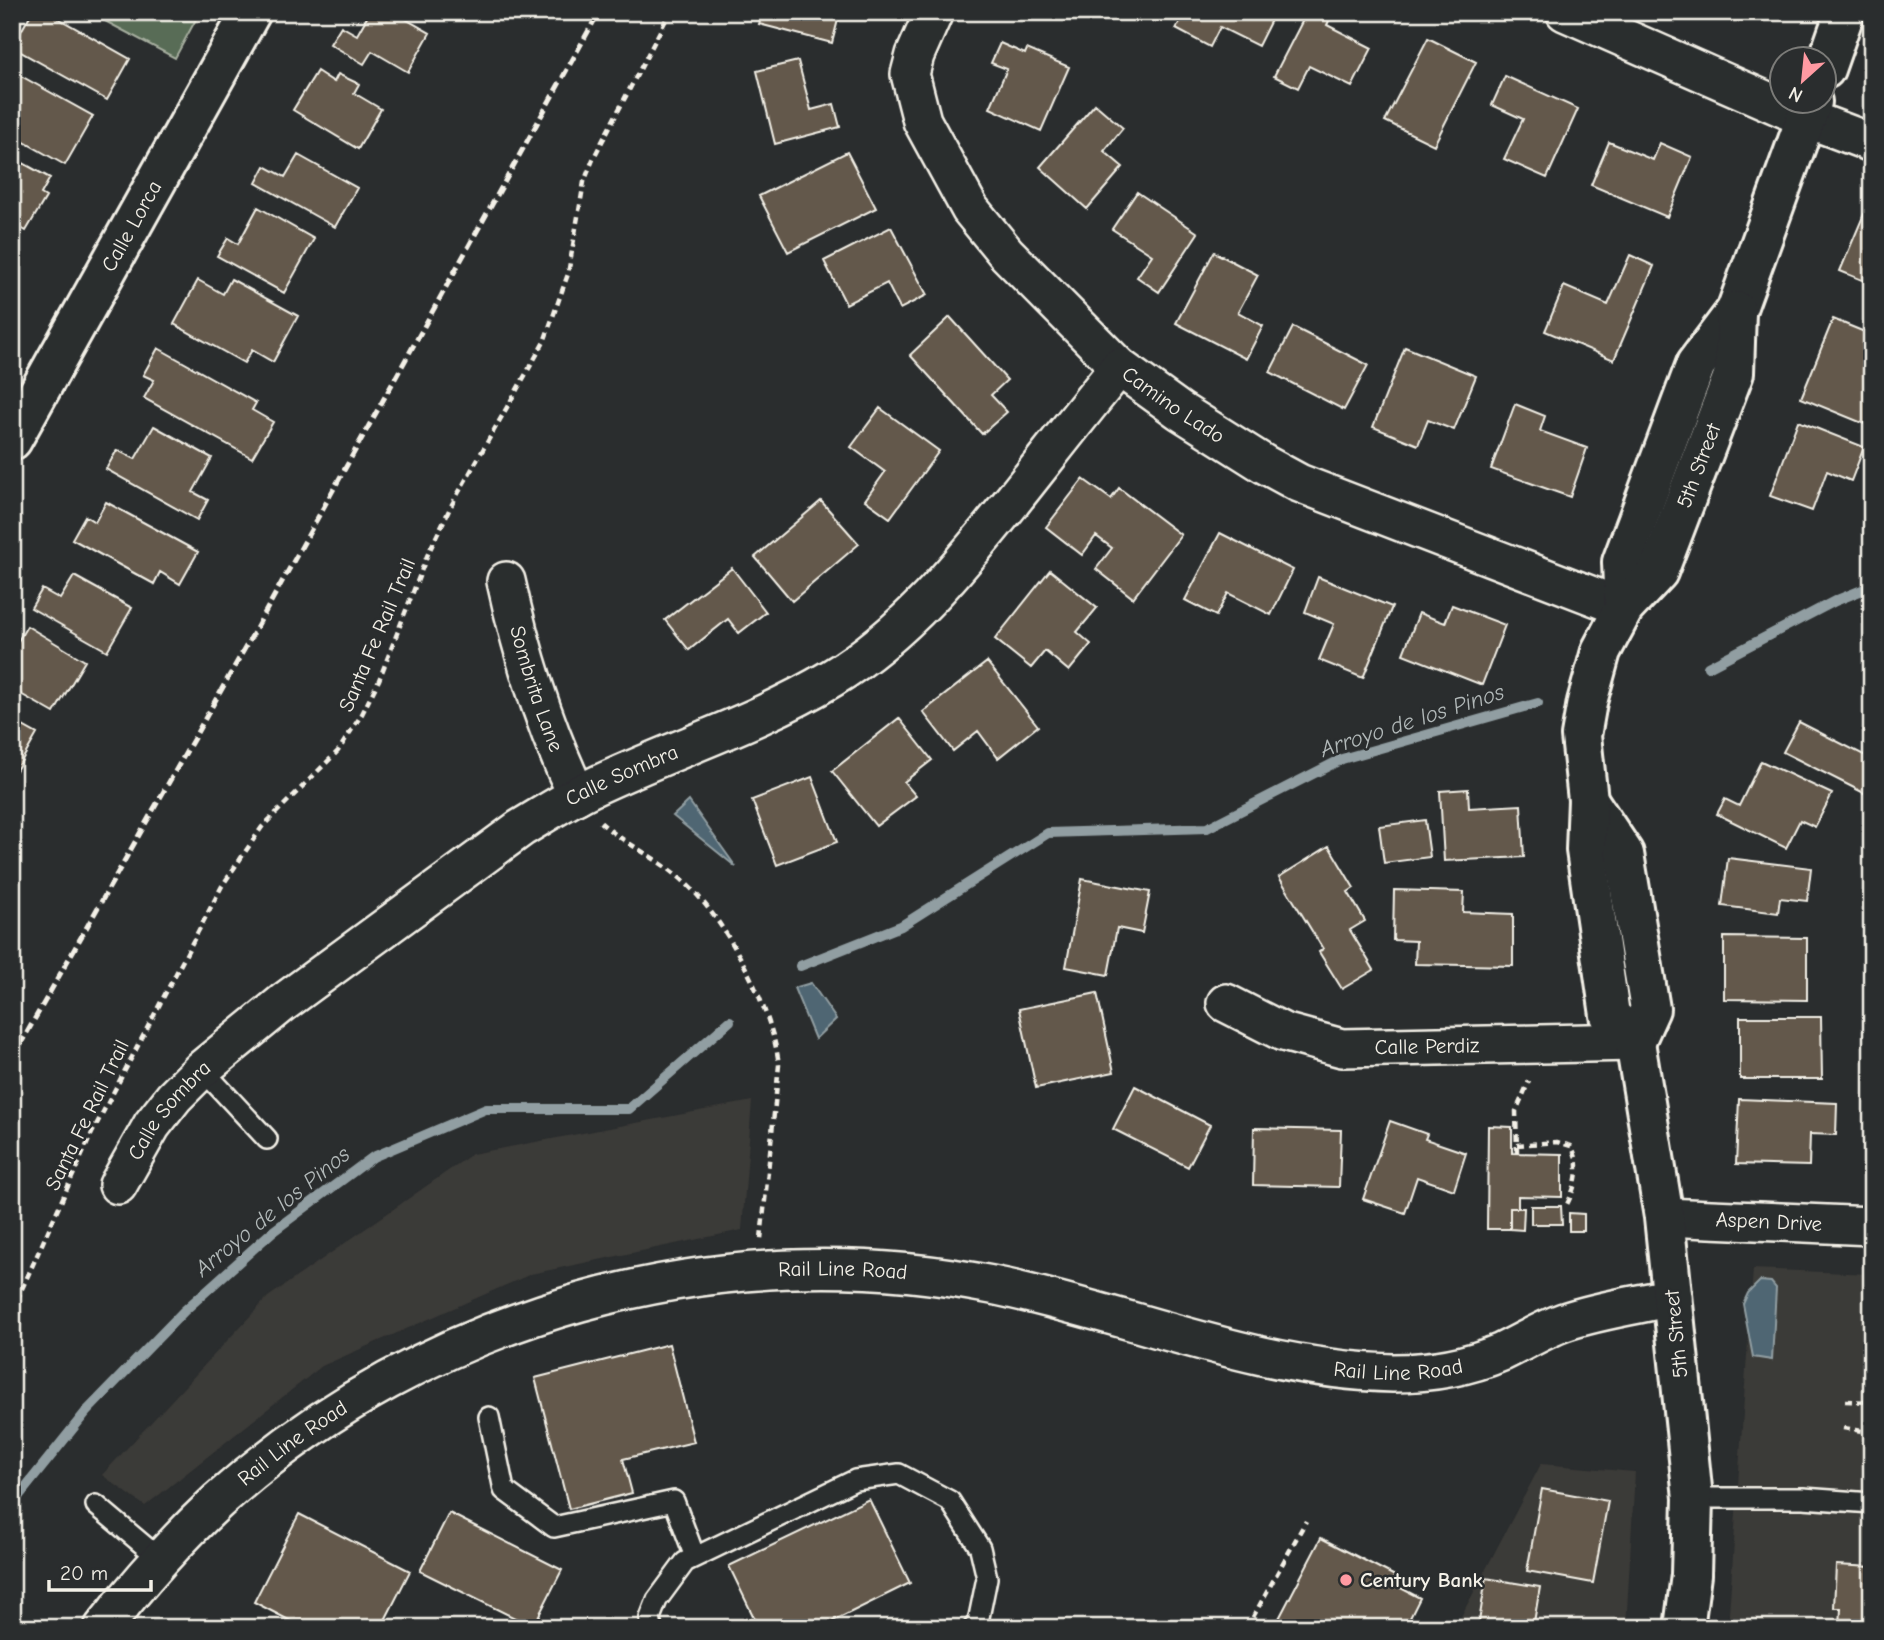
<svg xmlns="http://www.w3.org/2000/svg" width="1884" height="1640" font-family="'Comic Neue',sans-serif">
  <rect width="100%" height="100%" fill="#2a2d2e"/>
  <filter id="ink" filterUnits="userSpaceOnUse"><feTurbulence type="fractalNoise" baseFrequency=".0143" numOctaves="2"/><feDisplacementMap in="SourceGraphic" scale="14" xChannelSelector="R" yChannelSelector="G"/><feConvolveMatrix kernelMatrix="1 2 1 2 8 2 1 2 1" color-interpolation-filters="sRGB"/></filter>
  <g filter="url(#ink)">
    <path fill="#3b3a37" d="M752,1101L742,1230L531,1274L322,1366L145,1506L102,1475L268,1297L472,1154Z
      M1753,1269L1872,1274V1628H1728Z
      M1541,1464L1635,1472L1626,1628H1455Z"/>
    <path fill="#586c56" stroke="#a6ae9f" stroke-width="2" d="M88,12H200L175,58Z"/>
    <path fill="#4f6673" stroke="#919ea2" stroke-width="2" d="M689,801L736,867L673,816Z
      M811,983L836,1019L815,1039L794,988Z
      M1760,1281L1771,1282L1776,1288L1772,1360L1753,1357L1743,1304L1748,1293Z"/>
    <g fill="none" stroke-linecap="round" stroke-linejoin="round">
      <path stroke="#919ea2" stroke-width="10" d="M1708,667L1835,601L1872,586
        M800,966L901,926L1048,833L1207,828L1342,759L1538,703
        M12,1499L17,1498L86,1412L184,1311L272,1232L373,1157L486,1109H629L730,1021"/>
    </g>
    <path fill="#64594b" stroke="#f4f1e8" stroke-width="2" d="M32,12H47L130,59L107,100L12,47Z
      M370,12H393L430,33L408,72L372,51L364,64L330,44L341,26L357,35Z
      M763,12H840L832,43L759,24Z
      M1185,12H1275L1258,46L1220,27L1210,47L1176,29Z
      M1307,12H1333L1327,25L1372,48L1352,87L1309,66L1298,88L1274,76Z
      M1428,38L1476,62L1434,145L1385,121Z
      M1000,43L1025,54L1027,49L1069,67L1041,131L990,108L1007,69L991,63Z
      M798,61L811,110L834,104L840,127L775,144L757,71Z
      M12,71L93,116L65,165L12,135L15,123L12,121Z
      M317,71L334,82L338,74L359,84L354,93L381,109L358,149L293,110Z
      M1505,76L1578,109L1547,178L1504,159L1523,119L1492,105Z
      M1095,104L1123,128L1104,151L1123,167L1087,209L1040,167Z
      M1609,142L1653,160L1660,143L1692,157L1667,217L1591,185Z
      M847,152L876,208L788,252L759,196Z
      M298,155L357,188L335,227L256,183L265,166L285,177Z
      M12,157L50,178L41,194L46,197L26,231L12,223Z
      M1137,192L1198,233L1159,292L1137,277L1152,255L1112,229Z
      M258,207L314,239L284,293L217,256L228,238L238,244Z
      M1864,214L1872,218V284L1840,271Z
      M891,227L927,295L900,309L887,283L846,304L824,261Z
      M1214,252L1258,275L1238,312L1263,326L1246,359L1176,323Z
      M1630,255L1654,266L1614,360L1545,331L1564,286L1608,305Z
      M231,279L298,316L273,362L252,350L244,363L174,324L198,280L223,294Z
      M950,317L1007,380L991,395L1007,412L982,434L910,355Z
      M1833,319L1872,335V427L1801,398Z
      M1293,327L1368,365L1344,410L1270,372Z
      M1405,347L1476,376L1454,430L1428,420L1418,445L1373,427Z
      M158,348L256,403L252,410L273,422L252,458L144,398L154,380L143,375Z
      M1515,404L1545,416L1540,431L1587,448L1570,497L1491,469Z
      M880,408L939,451L890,518L865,500L885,472L851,447Z
      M1798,421L1864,447L1851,481L1827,471L1812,511L1770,496Z
      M154,426L212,458L193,492L208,500L197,520L106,469L117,450L135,459Z
      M1083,479L1111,499L1119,488L1181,535L1133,598L1096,569L1112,548L1096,536L1082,555L1046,527Z
      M821,501L859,544L792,601L755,557Z
      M106,502L198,552L180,584L160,572L154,584L72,539L85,516L95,522Z
      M1220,533L1293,570L1271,615L1228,593L1216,616L1185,600Z
      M732,568L766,612L739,633L728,619L689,650L665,620Z
      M1050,570L1097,608L1077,632L1091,644L1069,671L1045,651L1031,668L995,639Z
      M74,576L132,608L107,651L31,608L42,589L60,599Z
      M1318,577L1392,607L1363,678L1319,660L1334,624L1305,612Z
      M1452,605L1505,625L1482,685L1403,654L1419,613L1445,623Z
      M27,626L85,661L54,713L12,689V651Z
      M987,662L1038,726L998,758L978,731L953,751L923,712Z
      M899,718L932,760L904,782L916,796L876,826L832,771Z
      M12,720L37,734L14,774L12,773Z
      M1799,722L1872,759V797L1783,752Z
      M1761,761L1832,794L1815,827L1800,820L1786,848L1717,814L1725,799L1739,806Z
      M812,777L837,842L777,865L752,800Z
      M1468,789L1469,808L1521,805L1524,857L1444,861L1440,791Z
      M1425,820L1430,857L1384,863L1379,826Z
      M1329,846L1354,888L1348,892L1365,921L1350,930L1374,970L1342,989L1319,952L1323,949L1279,877Z
      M1728,858L1811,868L1807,901L1780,898L1778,913L1722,906Z
      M1082,879L1150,892L1142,933L1117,928L1108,975L1066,967Z
      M1394,890L1464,892L1463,912L1513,914V966L1415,964L1416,941L1393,940Z
      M1724,937L1807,938V1000L1724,999Z
      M1097,993L1114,1072L1036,1088L1019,1009Z
      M1740,1017H1821L1822,1079H1740Z
      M1135,1086L1210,1125L1188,1167L1113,1129Z
      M1739,1099L1837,1103L1836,1135L1810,1134L1809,1166L1736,1164Z
      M1390,1121L1427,1134L1425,1139L1466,1153L1454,1190L1417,1177L1405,1213L1363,1199Z
      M1488,1126L1512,1127V1153L1562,1154V1197L1518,1196V1208H1510V1229H1487Z
      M1254,1128L1341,1130L1339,1187L1253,1185Z
      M1531,1206H1561L1562,1224H1531Z
      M1510,1208H1524L1523,1230L1510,1229Z
      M1569,1213L1584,1214V1231H1569Z
      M669,1344L694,1442L623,1459L632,1493L569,1509L535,1378Z
      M1542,1489L1608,1501L1593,1583L1527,1571Z
      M869,1499L910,1583L819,1628H759L729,1566Z
      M449,1513L562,1570L533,1627L420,1571Z
      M299,1514L410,1571L381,1628H304L254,1602Z
      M1321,1538L1395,1576L1391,1583L1420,1598L1405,1628H1274Z
      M1836,1565L1872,1567V1628H1840L1841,1608H1834Z
      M1486,1578L1540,1587L1533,1628H1478Z"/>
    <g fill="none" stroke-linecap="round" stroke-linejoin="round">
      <defs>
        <path id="service" d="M202,1069L267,1139
          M489,1417L504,1490L554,1527L674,1501L695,1557
          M1693,1498H1803L1872,1503
          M96,1505L160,1559
          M652,1628L650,1618L657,1600L685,1562L855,1480L899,1474L950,1501L980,1548L987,1578L978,1622L973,1628"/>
        <g id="minor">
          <path id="s1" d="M934,12L915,55L910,74L922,121L970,209L1006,253L1119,367L1180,411L1264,464L1299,483L1624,608"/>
          <path d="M1565,12L1806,118L1872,143"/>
          <path id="s2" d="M506,581C522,655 544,726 577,795"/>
          <path id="s3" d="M1226,1003L1283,1032L1342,1048L1635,1042"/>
          <path id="s4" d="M118,1185L152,1125L174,1097L202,1069L284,1002L521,828C546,813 569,798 595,786C673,749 758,723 832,678C906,633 959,567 1013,500C1048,456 1083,411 1119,367"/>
          <path id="s5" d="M1664,1217L1872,1226"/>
          <path id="s6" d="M103,1628C138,1583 176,1540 218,1501C425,1314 718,1230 992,1285C1125,1312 1255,1370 1393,1373C1431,1373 1467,1367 1502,1352C1523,1342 1542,1330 1564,1322C1599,1310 1637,1305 1673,1297"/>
        </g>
        <g id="tertiary">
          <path d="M1825,69L1845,12"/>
          <path id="s7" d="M12,440L251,12"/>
          <path d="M1624,608L1622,562L1696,364L1736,311L1812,102"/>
          <path d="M1588,800L1624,854L1650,1009L1635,1042"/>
          <path id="s8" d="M1684,1628L1691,1575L1693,1498L1664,1217L1635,1042L1610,1015L1586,850L1588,800L1581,736L1587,702L1601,651L1624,608L1658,572L1734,373L1736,311"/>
        </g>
      </defs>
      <use href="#service" stroke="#f4f1e8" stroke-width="24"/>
      <use href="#minor" stroke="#f4f1e8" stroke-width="42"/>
      <use href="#tertiary" stroke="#f4f1e8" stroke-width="44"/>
      <path stroke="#f4f1e8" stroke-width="4.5" stroke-dasharray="7 5" stroke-linecap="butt" d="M600,822C622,842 652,855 675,874C722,910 772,1006 779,1065L761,1239
        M1517,1145L1557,1142L1571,1146C1583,1165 1575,1190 1565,1208
        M1517,1153L1516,1111L1529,1081
        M12,1311L92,1133L222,886L262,827L338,751L362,714L379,680L427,556L451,506L544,342L568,274L584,182L594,157L670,12
        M1845,1401L1872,1402
        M1843,1428L1869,1432
        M1247,1628L1306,1521"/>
      <use href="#service" stroke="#2a2d2e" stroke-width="19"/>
      <use href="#minor" stroke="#2a2d2e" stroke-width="37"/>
      <use href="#tertiary" stroke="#2a2d2e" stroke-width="38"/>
      <path stroke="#f4f1e8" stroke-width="5" stroke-dasharray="10 5" stroke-linecap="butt" d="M12,1059L253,634L599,12"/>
    </g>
  </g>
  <circle fill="#ff9aa2" stroke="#2a2d2e" stroke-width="2.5" cx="1346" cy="1580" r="7"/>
  <g text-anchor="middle" stroke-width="5" stroke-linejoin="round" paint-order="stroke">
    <g font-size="21" fill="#f4f1e8" stroke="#2a2d2e">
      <text dy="7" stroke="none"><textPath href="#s7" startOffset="245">Calle Lorca</textPath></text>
      <text dy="7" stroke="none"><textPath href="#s1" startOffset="499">Camino Lado</textPath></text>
      <text dy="7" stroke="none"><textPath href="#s8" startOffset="1208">5th Street</textPath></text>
      <text transform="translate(377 635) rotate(-67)" y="7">Santa Fe Rail Trail</text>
      <text dy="7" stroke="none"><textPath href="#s2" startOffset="112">Sombrita Lane</textPath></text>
      <text dy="7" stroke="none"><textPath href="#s4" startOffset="658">Calle Sombra</textPath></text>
      <text dy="7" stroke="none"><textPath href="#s3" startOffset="210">Calle Perdiz</textPath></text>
      <text dy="7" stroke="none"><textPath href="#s4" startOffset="91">Calle Sombra</textPath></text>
      <text transform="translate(87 1115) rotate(-64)" y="7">Santa Fe Rail Trail</text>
      <text dy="7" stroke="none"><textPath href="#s5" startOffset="105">Aspen Drive</textPath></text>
      <text dy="7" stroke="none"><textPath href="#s6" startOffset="854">Rail Line Road</textPath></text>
      <text transform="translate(1676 1334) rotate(-96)" y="7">5th Street</text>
      <text dy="7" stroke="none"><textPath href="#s6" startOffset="1421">Rail Line Road</textPath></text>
      <text dy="7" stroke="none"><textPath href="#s6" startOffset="266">Rail Line Road</textPath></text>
    </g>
    <g font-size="21" font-weight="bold" fill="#f4f1e8" stroke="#2a2d2e" text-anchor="start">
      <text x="1360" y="1587">Century Bank</text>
    </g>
    <g font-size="23" font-style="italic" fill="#b2b9b9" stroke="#2a2d2e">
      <text transform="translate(1412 720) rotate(-18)" y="8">Arroyo de los Pinos</text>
      <text transform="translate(272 1211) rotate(-39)" y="8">Arroyo de los Pinos</text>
    </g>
  </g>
  <rect width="1884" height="1640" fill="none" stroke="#2a2d2e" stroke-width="42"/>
  <rect x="21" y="21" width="1842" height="1598" fill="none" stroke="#f4f1e8" stroke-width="2.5" filter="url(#ink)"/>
  <g transform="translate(1803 80) rotate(207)"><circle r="33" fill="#2a2d2e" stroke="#7b7b78" stroke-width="2"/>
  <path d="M0-5L12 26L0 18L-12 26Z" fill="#ff9aa2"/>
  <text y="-10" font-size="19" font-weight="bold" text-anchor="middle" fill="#f4f1e8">N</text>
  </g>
  <path d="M49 1580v10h102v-10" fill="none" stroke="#f4f1e8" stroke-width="3.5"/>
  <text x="60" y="1580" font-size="21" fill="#f4f1e8" stroke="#2a2d2e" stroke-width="5" paint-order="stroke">20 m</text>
</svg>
